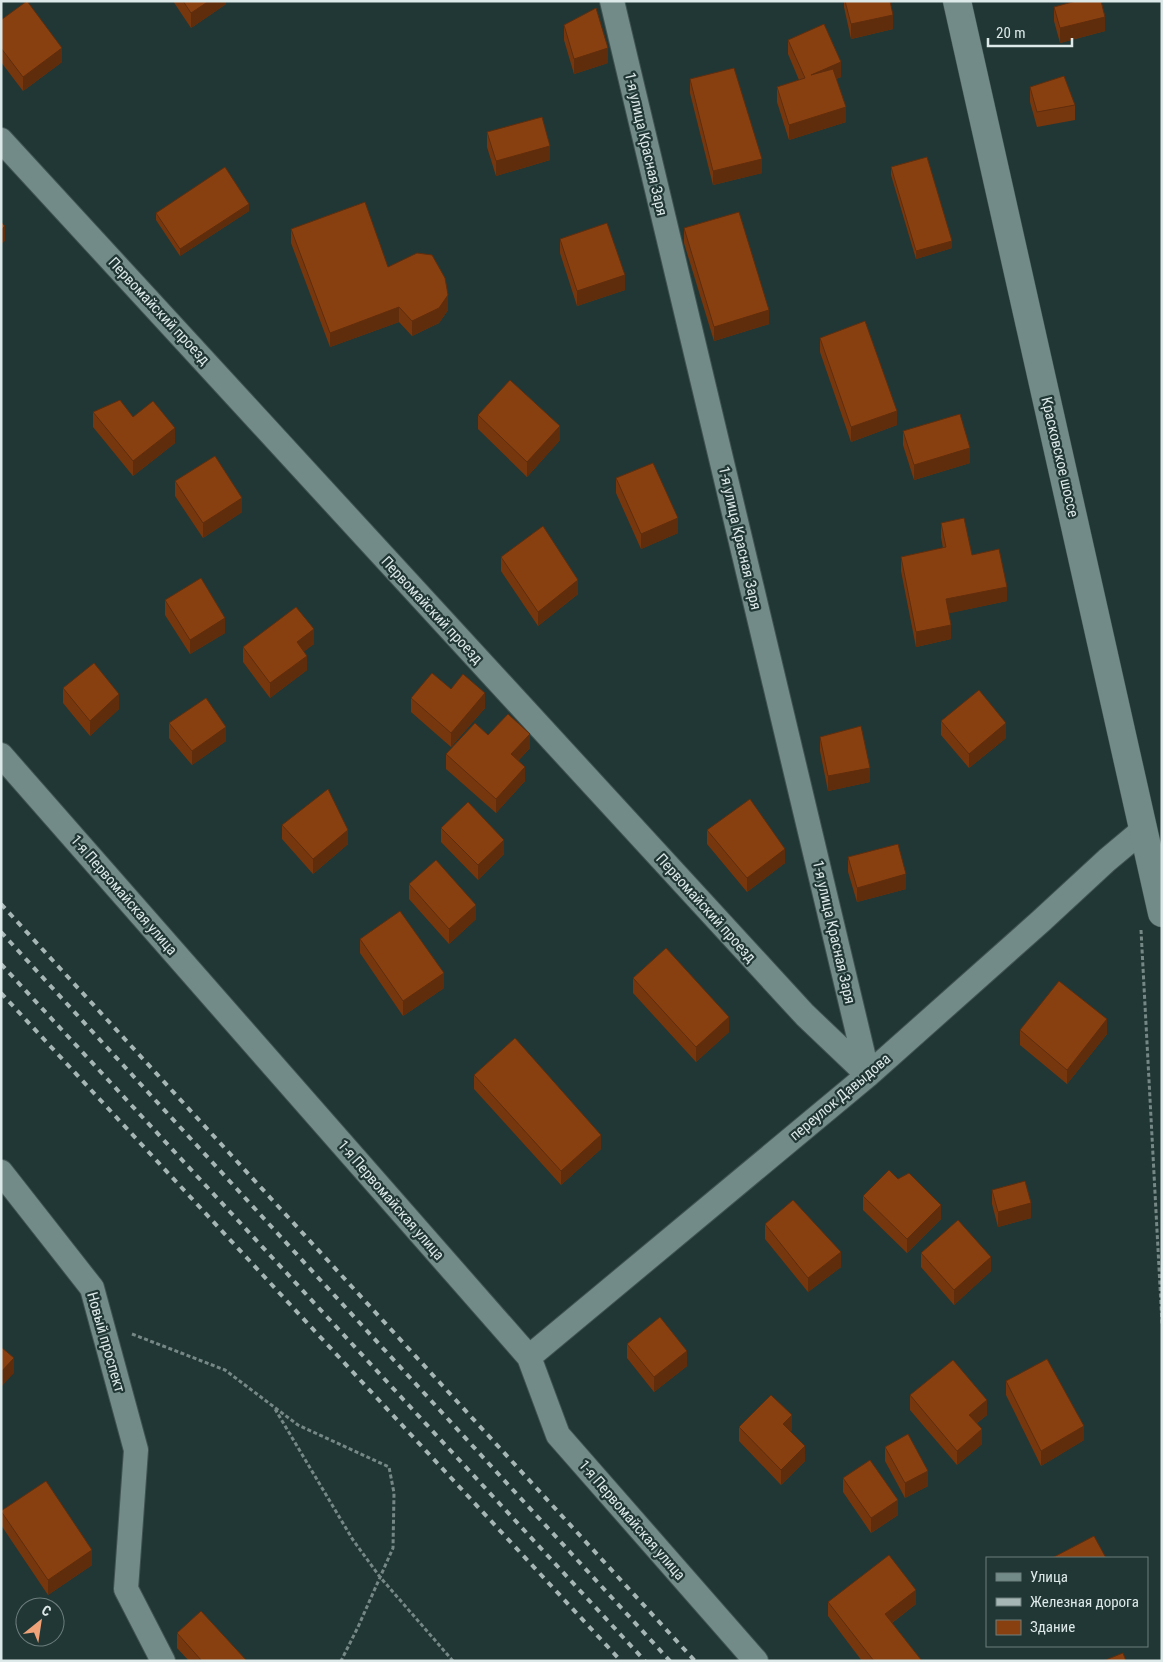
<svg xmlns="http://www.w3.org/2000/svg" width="1163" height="1662" font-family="'Roboto Condensed',sans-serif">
  <rect width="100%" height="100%" fill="#213735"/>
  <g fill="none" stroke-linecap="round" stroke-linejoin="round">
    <defs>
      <path id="minor" d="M612,1L868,1075
        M1,140L805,1015L868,1075
        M1,755L529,1357L558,1435L756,1661
        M1,1172L92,1288L136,1450L126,1589L163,1661
        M529,1357L868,1075L1041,921L1107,860L1144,829"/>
      <path id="secondary" d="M957,1L1162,913"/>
    </defs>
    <use href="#minor" stroke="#3f5352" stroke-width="26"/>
    <use href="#secondary" stroke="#3f5352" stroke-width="29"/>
    <path stroke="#768886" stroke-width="3" stroke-dasharray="4 2.5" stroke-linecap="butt" d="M1141,930L1162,1324
      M132,1334L225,1370L298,1425L389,1467L394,1493L393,1548L358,1627L341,1661
      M275,1409L353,1540L380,1577L453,1661"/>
    <use href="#minor" stroke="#728b88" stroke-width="24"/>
    <use href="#secondary" stroke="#728b88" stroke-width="28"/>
    <path stroke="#a6b6b4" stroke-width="4" stroke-dasharray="6 6" stroke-linecap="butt" d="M1,904L695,1661
      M1,932L670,1661
      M1,964L645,1661
      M1,993L621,1661"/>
  </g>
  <path fill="#76370f" d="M173,1H226V4L191,28Z
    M844,1H890L893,29L851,39L844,7Z
    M1054,7L1105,31L1060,43L1054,21Z
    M1,20L62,62L23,91L1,62Z
    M564,25L608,63L574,74L564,40Z
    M788,40L841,77L836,79L846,122L789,140L777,102V87L799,80L788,54Z
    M690,79L762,173L713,185L690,93Z
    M1030,87L1075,105V120L1037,127L1030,102Z
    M487,132L550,160L496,176L487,147Z
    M891,167L952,248L916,259L891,175Z
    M249,211L180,256L156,220V213Z
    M684,228L769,324L714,341L684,243Z
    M291,229L448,310L439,323L412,336L399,322L330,347L291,243Z
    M560,239L625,290L577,306L560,253Z
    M820,338L897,425L851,442L820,352Z
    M93,412L133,417L175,443L133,476L93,427Z
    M478,415L560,440L527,477L478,429Z
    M903,431L970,463L914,480L903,445Z
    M616,478L678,533L641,549L616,493Z
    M175,481L242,512L203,538L175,496Z
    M941,523L972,555L1007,601L949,613L951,639L916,647L901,571V557L943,548L941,537Z
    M501,557L578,594L538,626L501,571Z
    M165,600L225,633L190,654L165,615Z
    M314,644L304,651L307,670L270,698L243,662V647Z
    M63,688L119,709L90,736L63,703Z
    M451,689L485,708L451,747L411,712V698Z
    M941,721L1006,738L969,768L941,735Z
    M169,723L226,741L192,765L169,738Z
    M488,735L530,748L518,761L525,781L496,813L446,769V754Z
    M820,737L870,782L828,791L820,751Z
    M282,825L348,844L313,874L282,839Z
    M441,828L504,854L478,880L441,842Z
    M707,830L785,863L747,892L707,844Z
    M848,857L906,889L857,902L848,872Z
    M409,884L476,919L449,944L409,899Z
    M360,939L444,988L403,1016L360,953Z
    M633,978L729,1032L696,1062L633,993Z
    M1020,1030L1107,1034L1067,1084L1020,1045Z
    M474,1075L601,1149L561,1185L474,1089Z
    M898,1179L941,1219L907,1253L863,1210V1196Z
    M992,1190L1031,1218L998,1227L992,1204Z
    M765,1224L841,1267L808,1292L765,1239Z
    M921,1253L991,1271L954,1305L921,1267Z
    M627,1344L687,1366L654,1392L627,1358Z
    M1006,1381L1084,1440L1041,1466L1006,1395Z
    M910,1395L987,1415L977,1423L982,1444L957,1465L910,1410Z
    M739,1427L792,1430L790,1431L805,1461L781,1485L739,1441Z
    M885,1447L928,1486L905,1498L885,1461Z
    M843,1478L898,1515L871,1533L843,1492Z
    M1,1511L92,1565L48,1595L1,1525Z
    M828,1602L916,1604L892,1623L922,1661H862L828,1616Z
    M177,1633L247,1661H189L177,1648Z"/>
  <path fill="#602d0c" d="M209,1H226V4L191,28V13Z
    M893,15V29L851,39V24Z
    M1105,17V31L1060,43V28Z
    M62,48V62L23,91V77Z
    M608,48V63L574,74V59Z
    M841,62V77L811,90V75Z
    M846,107V122L789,140V125Z
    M550,146V160L496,176V161Z
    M762,159V173L713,185V171Z
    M249,204V211L180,256V249Z
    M5,226V241L1,244V230Z
    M952,241V248L916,259V251Z
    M625,275V290L577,306V291Z
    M448,295V310L439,323L412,336V321Z
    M399,307V322L330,347V333Z
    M769,310V324L714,341V327Z
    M897,411V425L851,442V427Z
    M560,426V440L527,477V462Z
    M175,428V443L133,476V461Z
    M970,448V463L914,480V465Z
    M242,498V512L203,538V523Z
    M678,518V533L641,549V534Z
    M578,580V594L538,626V612Z
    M1007,587V601L946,614V599Z
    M225,618V633L190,654V640Z
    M951,625V639L916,647V632Z
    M314,629V644L297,657V642Z
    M307,656V670L270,698V683Z
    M485,693V708L451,747V733Z
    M119,694V709L90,736V721Z
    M1006,723V738L969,768V754Z
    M226,727V741L192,765V751Z
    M530,734V748L511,768V754Z
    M525,767V781L496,813V799Z
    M870,768V782L828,791V776Z
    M348,830V844L313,874V859Z
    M504,840V854L478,880V865Z
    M785,849V863L747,892V878Z
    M906,874V889L857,902V888Z
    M476,905V919L449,944V929Z
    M444,973V988L403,1016V1001Z
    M729,1017V1032L696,1062V1047Z
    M1107,1019V1034L1067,1084V1070Z
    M601,1135V1149L561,1185V1171Z
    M1031,1203V1218L998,1227V1212Z
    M941,1205V1219L907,1253V1239Z
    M841,1252V1267L808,1292V1278Z
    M991,1257V1271L954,1305V1290Z
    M687,1351V1366L654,1392V1377Z
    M14,1358V1373L1,1387V1372Z
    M987,1400V1415L969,1429V1415Z
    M792,1415V1430L783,1439V1424Z
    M1084,1426V1440L1041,1466V1451Z
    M982,1429V1444L957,1465V1451Z
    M805,1446V1461L781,1485V1470Z
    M928,1471V1486L905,1498V1483Z
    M898,1500V1515L871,1533V1518Z
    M92,1550V1565L48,1595V1580Z
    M916,1590V1604L885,1628V1614Z"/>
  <path fill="#894011" stroke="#602d0c" d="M27,1L62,48L23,77L1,48V20Z
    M183,1H209L191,13Z
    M845,1H890L893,15L851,24Z
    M1076,1H1101L1105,17L1060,28L1054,7Z
    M596,8L608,48L574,59L564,25Z
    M824,24L841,62L811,75L833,69L846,107L789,125L777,87L805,78L788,40Z
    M734,68L762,159L713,171L690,79Z
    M1064,76L1075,105L1037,112L1030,87Z
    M542,117L550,146L496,161L487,132Z
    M927,157L952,241L916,251L891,167Z
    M225,167L249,204L180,249L156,213Z
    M365,202L388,267L417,253L432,255L445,278L448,295L439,308L412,321L399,307L330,333L291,229Z
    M739,212L769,310L714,327L684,228Z
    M1,222L5,226L1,230Z
    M607,223L625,275L577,291L560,239Z
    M865,321L897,411L851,427L820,338Z
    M510,380L560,426L527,462L478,415Z
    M120,400L133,417L153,401L175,428L133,461L93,412Z
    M960,414L970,448L914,465L903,431Z
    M215,456L242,498L203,523L175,481Z
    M653,463L678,518L641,534L616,478Z
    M964,518L972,555L999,549L1007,587L946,599L951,625L916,632L901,557L946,547L941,523Z
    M543,526L578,580L538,612L501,557Z
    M201,578L225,618L190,640L165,600Z
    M296,607L314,629L297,642L307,656L270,683L243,647Z
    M94,663L119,694L90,721L63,688Z
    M432,673L451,689L463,674L485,693L451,733L411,698Z
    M979,690L1006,723L969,754L941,721Z
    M206,698L226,727L192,751L169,723Z
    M508,714L530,734L511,754L525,767L496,799L446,754L475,723L488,735Z
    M861,726L870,768L828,776L820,737Z
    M328,789L348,830L313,859L282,825Z
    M750,799L785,849L747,878L707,830Z
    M468,802L504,840L478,865L441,828Z
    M898,844L906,874L857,888L848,857Z
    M436,860L476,905L449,929L409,884Z
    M400,911L444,973L403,1001L360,939Z
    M666,948L729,1017L696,1047L633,978Z
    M1059,981L1107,1019L1067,1070L1020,1030Z
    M515,1038L601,1135L561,1171L474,1075Z
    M889,1170L898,1179L909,1173L941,1205L907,1239L863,1196Z
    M1025,1181L1031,1203L998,1212L992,1190Z
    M793,1200L841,1252L808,1278L765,1224Z
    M958,1220L991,1257L954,1290L921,1253Z
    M660,1317L687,1351L654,1377L627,1344Z
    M1,1347L14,1358L1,1372Z
    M1047,1359L1084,1426L1041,1451L1006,1381Z
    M953,1360L987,1400L969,1415L982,1429L957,1451L910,1395Z
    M771,1395L792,1415L783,1424L805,1446L781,1470L739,1427Z
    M908,1434L928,1471L905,1483L885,1447Z
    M870,1460L898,1500L871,1518L843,1478Z
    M46,1481L92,1550L48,1580L1,1511Z
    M1094,1536L1106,1558H1052Z
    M889,1555L916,1590L885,1614L922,1661H874L828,1602Z
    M201,1611L247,1661H202L177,1633Z
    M1123,1653L1126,1661H1103Z"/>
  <g text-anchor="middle" stroke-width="4.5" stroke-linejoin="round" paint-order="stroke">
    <g font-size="15" fill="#dce9e8" stroke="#213735">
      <text transform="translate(646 144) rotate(77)" y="5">1-я улица Красная Заря</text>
      <text transform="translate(159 311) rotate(47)" y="5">Первомайский проезд</text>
      <text transform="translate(1060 457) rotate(77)" y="5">Красковское шоссе</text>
      <text transform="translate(740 538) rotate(77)" y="5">1-я улица Красная Заря</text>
      <text transform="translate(432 610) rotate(47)" y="5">Первомайский проезд</text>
      <text transform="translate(124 895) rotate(49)" y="5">1-я Первомайская улица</text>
      <text transform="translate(706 908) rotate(48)" y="5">Первомайский проезд</text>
      <text transform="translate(834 932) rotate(77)" y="5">1-я улица Красная Заря</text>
      <text transform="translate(840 1097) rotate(-40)" y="5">переулок Давыдова</text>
      <text transform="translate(391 1200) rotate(49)" y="5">1-я Первомайская улица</text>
      <text transform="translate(106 1342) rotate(74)" y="5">Новый проспект</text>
      <text transform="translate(632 1520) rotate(49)" y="5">1-я Первомайская улица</text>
    </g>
  </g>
  <rect width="1163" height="1662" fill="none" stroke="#dce9e8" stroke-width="5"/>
  <rect x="986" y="1557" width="162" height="90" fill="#213735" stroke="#6c7e7d"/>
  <rect x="996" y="1573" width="25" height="8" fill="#728b88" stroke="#6c7e7d"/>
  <text x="1030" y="1582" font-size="15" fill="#dce9e8">Улица</text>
  <rect x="996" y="1598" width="25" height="8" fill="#a6b6b4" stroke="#6c7e7d"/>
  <text x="1030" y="1607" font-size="15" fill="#dce9e8">Железная дорога</text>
  <rect x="996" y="1620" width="25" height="15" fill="#894011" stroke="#6c7e7d"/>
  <text x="1030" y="1632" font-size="15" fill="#dce9e8">Здание</text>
  <g transform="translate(40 1622) rotate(30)"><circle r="24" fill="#213735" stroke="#6c7e7d"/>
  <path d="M0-4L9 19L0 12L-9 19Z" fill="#f0a279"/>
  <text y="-8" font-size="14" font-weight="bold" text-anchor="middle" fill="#dce9e8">С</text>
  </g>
  <path d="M988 38v8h84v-8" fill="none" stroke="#dce9e8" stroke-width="2.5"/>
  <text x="996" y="38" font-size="15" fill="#dce9e8" stroke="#213735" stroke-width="4" paint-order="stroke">20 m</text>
</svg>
